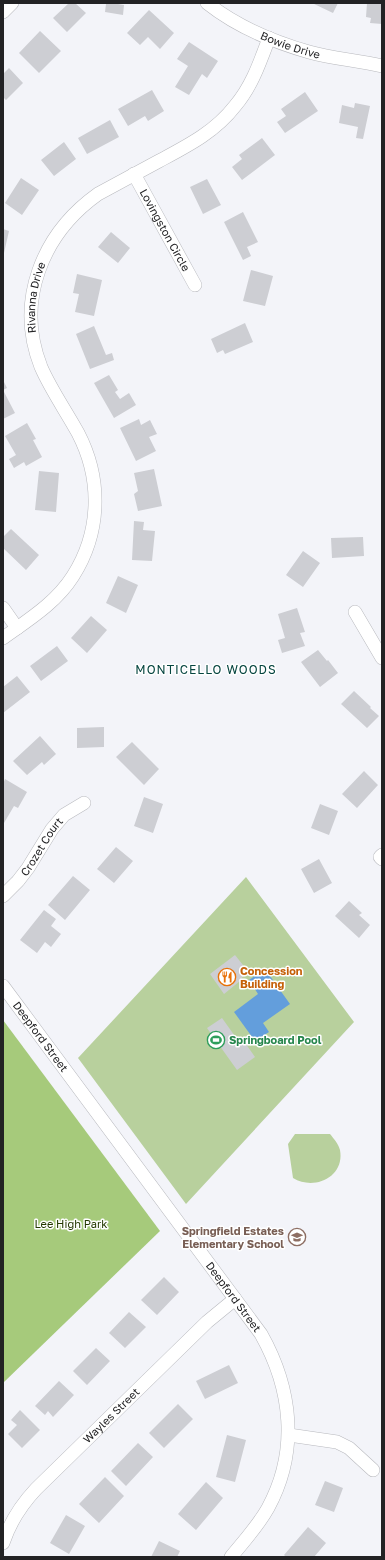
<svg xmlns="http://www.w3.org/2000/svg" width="385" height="1560" font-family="'Golos Text',sans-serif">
  <rect width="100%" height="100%" fill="#f3f4f9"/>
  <path fill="#b8d09d" d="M246,877L354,1022L186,1204L78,1058Z
    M295,1134H330C334,1139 338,1143 340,1150C345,1177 314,1191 293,1178L288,1144Z"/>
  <path fill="#a6ca7b" d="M3,1020L160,1231L3,1383Z"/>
  <path fill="#639edc" d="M265,969L290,1004L263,1023L269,1032L255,1041L234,1012L258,994L249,980Z"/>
  <path fill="#cdced3" d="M69,3H75L86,13L67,32L53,18Z
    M102,3H118V4L124,5L123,15L105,12L106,4Z
    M312,3H338L333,13Z
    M367,3H382V24L370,23L371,18L366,17Z
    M149,10L174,33L160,49L148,37L140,45L127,33Z
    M40,31L61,51L39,73L19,53Z
    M189,42L218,61L207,78L202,74L189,95L175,87L188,66L177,59Z
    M9,68L23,83L6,100L3,97V74Z
    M152,90L164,111L148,121L145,116L128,126L118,109Z
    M305,92L318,111L285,133L277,122L286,116L281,109Z
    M355,103L370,106L363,139L356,138L358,127L339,123L342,105L354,108Z
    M110,120L119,137L87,154L78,138Z
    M262,138L275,155L242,180L232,167L242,159L239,155Z
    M64,142L76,159L54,176L41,160Z
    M21,178L39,190L22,215L5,203Z
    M207,179L221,205L203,214L190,187Z
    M243,212L258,242L247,247L251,256L243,260L224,222Z
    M3,229L9,231L4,253H3Z
    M111,232L130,248L118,263L98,247Z
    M251,270L273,276L265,306L243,301Z
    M77,274L102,280L94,316L75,312L79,294L73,293Z
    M245,323L253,342L225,354L223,350L217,353L211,339Z
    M94,326L106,355L112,353L114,360L90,369L76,334Z
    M109,375L118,390L115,392L120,399L129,393L136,405L114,418L94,383Z
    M3,380L7,388L3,390L15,413L3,419Z
    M139,419L141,425L150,420L157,434L149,437L156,451L136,461L120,428Z
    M27,423L36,439L33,440L42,457L26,466L24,462L14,468L9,459L16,455L5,436Z
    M154,469L162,506L138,511L134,494L138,491L134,473Z
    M39,471L59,473L56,512L35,510Z
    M134,521L144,522L143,530L155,531L152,561L132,560Z
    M11,529L39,555L26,570L3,548V537Z
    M363,537L364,556L332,558L331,538Z
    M303,551L320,563L303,587L286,575Z
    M118,576L138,585L126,613L106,603Z
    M297,608L305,632L300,633L305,646L282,653L278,640L285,638L278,614Z
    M91,616L107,630L87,653L71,638Z
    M57,646L68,661L41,681L30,666Z
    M318,650L327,661L328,660L338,673L320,687L301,662Z
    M17,676L30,692L3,713V687Z
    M354,691L371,707L370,708L379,716L367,728L341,704Z
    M104,727V747L77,748V728Z
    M40,736L56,754L44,765L42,762L27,775L13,761Z
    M132,742L159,769L144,785L116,757Z
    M364,771L378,785L357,808L342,794Z
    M5,779L27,792L18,808L14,806L4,823H3V784Z
    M144,797L163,804L153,833L134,826Z
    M320,804L338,811L329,835L311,828Z
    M116,847L133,861L114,883L97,869Z
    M319,859L332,883L314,893L301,869Z
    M73,876L90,890L65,920L48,905Z
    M349,901L362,913L359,915L370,925L359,938L335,916Z
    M44,910L56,919L51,926L61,934L51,947L45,942L37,953L20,940Z
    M235,955L247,970L240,981L224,994L210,974Z
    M222,1018L237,1039L241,1037L255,1057L237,1070L207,1028Z
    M164,1277L179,1292L157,1315L141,1300Z
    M129,1312L146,1327L125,1348L109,1333Z
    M96,1348L110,1361L87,1385L73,1371Z
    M229,1365L238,1383L205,1399L196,1381Z
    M59,1381L74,1395L53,1417L48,1411L45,1415L35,1406Z
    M178,1404L193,1419L164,1448L149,1433Z
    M20,1410L40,1430L22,1448L8,1434L17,1425L11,1420Z
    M227,1435L246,1440L235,1482L216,1477Z
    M138,1443L153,1457L126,1486L111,1471Z
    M105,1477L124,1496L99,1523L79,1504Z
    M325,1481L343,1488L334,1512L315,1505Z
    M206,1482L223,1498L196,1530L178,1514Z
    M66,1515L85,1526L69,1554L50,1543Z
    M308,1527L326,1543L314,1557H286L284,1555Z
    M159,1541L180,1551L177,1557H151Z"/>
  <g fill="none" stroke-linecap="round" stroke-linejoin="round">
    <defs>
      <g id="street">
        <path id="s1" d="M207,3C236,26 274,42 309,52C333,59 358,60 382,66"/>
        <path d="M3,12L12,3"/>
        <path id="s2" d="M134,174L195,285"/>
        <path d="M3,608L17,628"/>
        <path d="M355,612L382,658"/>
        <path id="s3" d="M3,638C28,620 56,603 73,576C101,532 102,479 78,433C66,411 51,390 41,367C15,301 42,234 98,194C118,183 139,172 159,161C187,146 215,132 235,106C252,86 260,62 269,38"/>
        <path d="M382,855L380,857L382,859"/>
        <path id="s4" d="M3,896L18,881L28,868L52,829L64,815L84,803"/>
        <path id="s5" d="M3,986L261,1334C292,1389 299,1451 268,1508C258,1526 244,1541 231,1557"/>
        <path d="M289,1435L337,1442L349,1448L373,1470"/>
        <path id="s6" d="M3,1543C10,1522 21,1505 36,1489L207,1322L235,1299"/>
      </g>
    </defs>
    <use href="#street" stroke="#b8b9be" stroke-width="14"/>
    <use href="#street" stroke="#fff" stroke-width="13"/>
  </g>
  <defs>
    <symbol id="restaurant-ring" viewBox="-11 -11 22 22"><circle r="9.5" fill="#fff" stroke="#e8710a" stroke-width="1.5"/><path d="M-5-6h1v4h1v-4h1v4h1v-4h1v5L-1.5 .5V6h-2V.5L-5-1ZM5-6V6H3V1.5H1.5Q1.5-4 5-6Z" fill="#e8710a"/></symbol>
    <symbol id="stadium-ring" viewBox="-11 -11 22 22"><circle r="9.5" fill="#fff" stroke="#2e9e5b" stroke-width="1.5"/><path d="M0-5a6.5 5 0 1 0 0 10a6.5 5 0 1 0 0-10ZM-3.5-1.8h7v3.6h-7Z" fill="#2e9e5b"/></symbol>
    <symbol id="school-ring" viewBox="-11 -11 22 22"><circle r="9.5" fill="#fff" stroke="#8d6e63" stroke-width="1.5"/><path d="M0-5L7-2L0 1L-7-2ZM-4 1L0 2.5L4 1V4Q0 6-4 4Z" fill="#8d6e63"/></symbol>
  </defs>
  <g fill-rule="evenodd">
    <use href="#restaurant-ring" x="217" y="967" width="20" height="20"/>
    <use href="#stadium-ring" x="206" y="1030" width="20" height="20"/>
    <use href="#school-ring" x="287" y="1227" width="20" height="20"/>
  </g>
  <g text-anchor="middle" stroke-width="3" stroke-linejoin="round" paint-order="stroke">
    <g font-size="11" fill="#222224" stroke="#fff">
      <text dy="4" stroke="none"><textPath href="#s1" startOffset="94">Bowie Drive</textPath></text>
      <text dy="4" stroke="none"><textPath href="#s2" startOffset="64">Lovingston Circle</textPath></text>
      <text dy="4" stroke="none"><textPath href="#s3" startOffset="391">Rivanna Drive</textPath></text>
      <text dy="4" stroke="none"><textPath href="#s4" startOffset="63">Crozet Court</textPath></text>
      <text dy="4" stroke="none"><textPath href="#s5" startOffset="63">Deepford Street</textPath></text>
      <text dy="4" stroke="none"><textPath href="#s5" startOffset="387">Deepford Street</textPath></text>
      <text dy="4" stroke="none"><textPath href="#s6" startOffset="169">Wayles Street</textPath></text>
    </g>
    <g font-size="11" font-weight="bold" fill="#c56008" stroke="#fff" text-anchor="start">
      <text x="240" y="975">Concession<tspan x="240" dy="13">Building</tspan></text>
    </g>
    <g font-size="11" font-weight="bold" fill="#27864d" stroke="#fff" text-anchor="start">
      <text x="229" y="1044">Springboard Pool</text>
    </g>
    <g font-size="11" fill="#233800" stroke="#fff">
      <text x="71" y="1228">Lee High Park</text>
    </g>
    <g font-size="11" font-weight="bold" fill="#785e54" stroke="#fff" text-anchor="end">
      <text x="284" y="1235">Springfield Estates<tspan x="284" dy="13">Elementary School</tspan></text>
    </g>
    <g font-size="12" letter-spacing="1" fill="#05453f" stroke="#fff">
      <text x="206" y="674">MONTICELLO WOODS</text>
    </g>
  </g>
  <rect width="385" height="1560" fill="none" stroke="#222224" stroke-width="8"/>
</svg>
